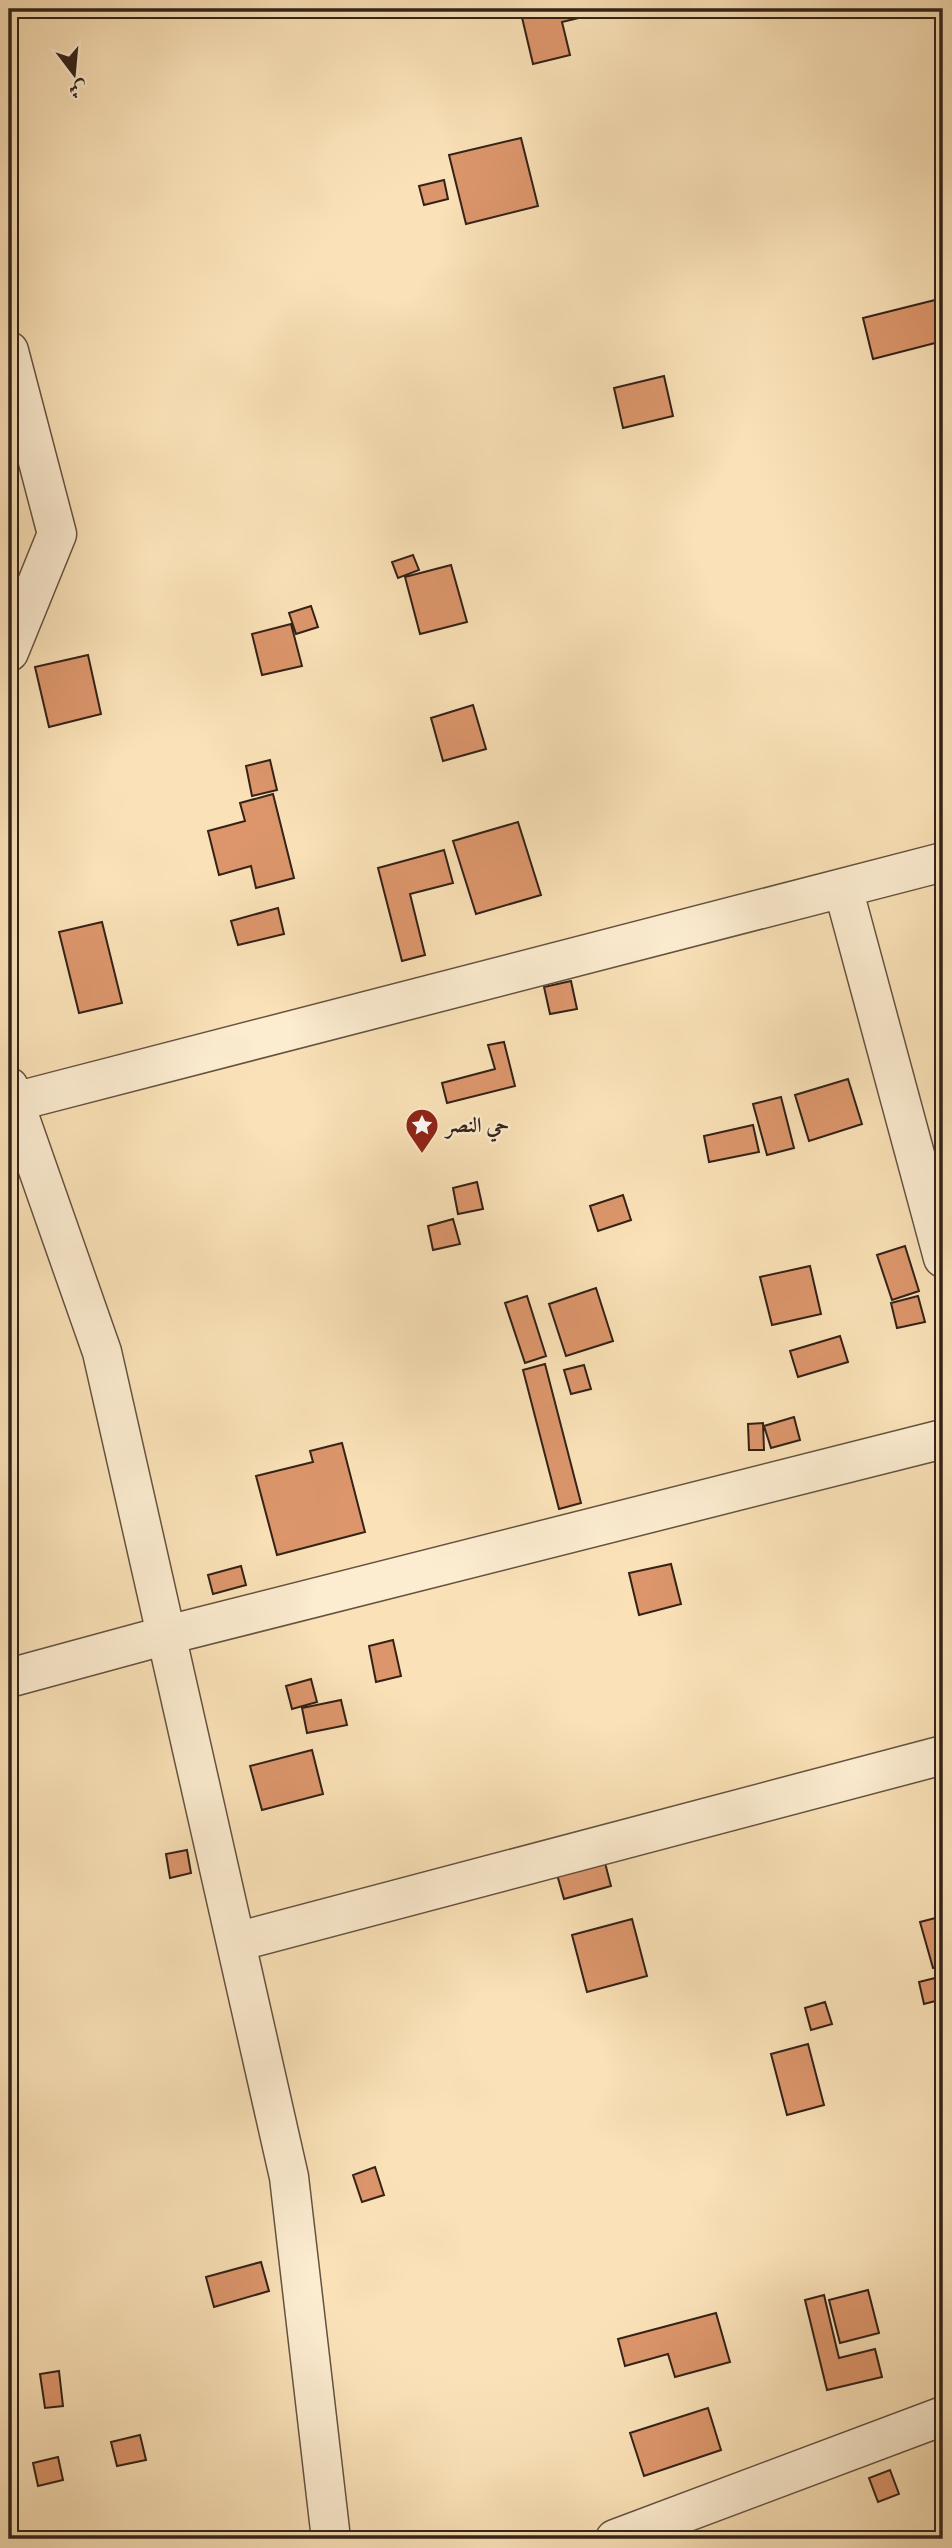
<svg xmlns="http://www.w3.org/2000/svg" width="952" height="2548" font-family="'Sorts Mill Goudy',Amiri,serif">
  <rect width="100%" height="100%" fill="#fae1b7"/>
  <filter id="stains"><feTurbulence type="fractalNoise" baseFrequency=".00286" numOctaves="4"/><feColorMatrix values="0 0 0 0 .2 0 0 0 0 .09 0 0 0 0 .02 0 0 0 .5 -.17"/></filter>
  <radialGradient id="worn" r=".72"><stop offset=".6" stop-color="#630" stop-opacity="0"/><stop offset="1" stop-color="#630" stop-opacity=".3"/></radialGradient>
  <path fill="#dd966c" stroke="#332218" stroke-width="2" d="M520,9H585L587,16L562,22L570,55L533,64Z
    M521,138L538,206L466,224L449,155Z
    M444,180L448,199L424,205L419,186Z
    M935,300L943,331V341L873,359L863,318Z
    M664,376L673,416L623,428L614,388Z
    M413,555L419,570L398,578L392,562Z
    M451,565L467,622L420,634L405,577Z
    M13,571L20,597L9,600V572Z
    M311,606L318,627L296,634L289,613Z
    M291,624L302,666L262,675L252,634Z
    M88,655L101,714L49,727L35,667Z
    M473,705L486,749L443,761L431,718Z
    M270,760L277,790L252,796L246,766Z
    M273,794L294,878L256,888L251,866L219,875L208,831L245,821L240,803Z
    M518,822L541,895L476,914L453,841Z
    M444,850L453,883L410,894L425,955L402,961L378,868Z
    M278,908L284,934L238,945L231,921Z
    M102,922L122,1003L79,1013L59,932Z
    M571,981L577,1009L550,1014L544,987Z
    M504,1042L515,1086L447,1103L442,1083L495,1069L488,1045Z
    M848,1079L862,1124L809,1141L795,1095Z
    M781,1097L794,1148L767,1155L753,1104Z
    M753,1125L759,1152L709,1162L704,1136Z
    M477,1182L483,1209L458,1214L453,1188Z
    M623,1195L631,1220L598,1231L590,1206Z
    M453,1219L460,1244L433,1250L428,1226Z
    M905,1246L919,1291L892,1300L877,1255Z
    M810,1266L821,1314L772,1325L760,1277Z
    M596,1288L613,1341L566,1356L549,1304Z
    M527,1296L546,1356L525,1363L505,1303Z
    M918,1296L925,1322L897,1328L891,1303Z
    M840,1336L848,1362L798,1377L790,1351Z
    M545,1364L581,1503L559,1509L523,1370Z
    M584,1365L591,1389L571,1394L564,1370Z
    M794,1417L800,1440L771,1448L764,1426Z
    M763,1423L764,1450H749L748,1424Z
    M342,1443L365,1532L277,1555L256,1476L313,1462L310,1451Z
    M671,1564L681,1604L639,1615L629,1573Z
    M241,1566L246,1585L213,1594L208,1575Z
    M393,1640L401,1676L376,1682L369,1646Z
    M311,1679L317,1702L292,1709L286,1686Z
    M341,1700L347,1725L307,1733L302,1708Z
    M312,1750L323,1794L262,1810L250,1766Z
    M187,1850L191,1873L170,1878L166,1854Z
    M604,1859L611,1886L564,1899L556,1871Z
    M943,1916V1965L933,1968L920,1922Z
    M632,1919L647,1976L587,1992L572,1935Z
    M939,1977L943,1999L924,2004L919,1982Z
    M825,2002L832,2024L811,2030L805,2008Z
    M808,2044L824,2105L787,2115L771,2054Z
    M375,2167L384,2195L362,2202L353,2175Z
    M261,2262L269,2291L214,2307L206,2277Z
    M868,2290L879,2333L840,2343L829,2300Z
    M824,2295L839,2358L875,2349L882,2377L827,2390L805,2300Z
    M716,2313L730,2362L675,2377L668,2354L625,2366L618,2339Z
    M59,2371L63,2406L45,2408L40,2374Z
    M708,2408L721,2450L644,2476L630,2433Z
    M140,2435L146,2460L117,2466L111,2442Z
    M58,2457L63,2480L38,2486L33,2463Z
    M890,2470L899,2494L878,2502L869,2478Z"/>
  <g fill="none" stroke-linecap="round" stroke-linejoin="round">
    <defs>
      <path id="minor" d="M9,351L57,534L9,652
        M843,888L943,1258
        M9,1087L102,1352L289,2177L331,2539
        M14,1102L943,862
        M9,1678L167,1635L943,1439
        M236,1942L943,1755
        M615,2539L943,2416"/>
    </defs>
    <use href="#minor" stroke="#655240" stroke-width="41"/>
    <use href="#minor" stroke="#fcecd0" stroke-width="38"/>
  </g>
  <defs>
    <symbol id="sight-pin" viewBox="-11 -11 22 30"><path d="M0 17L-7.5 6A9.5 9.5 0 1 1 7.5 6Z" fill="#8f2418" stroke="#fcecd0"/><path d="M0-6L1.8-2.2L6-1.7L2.9 1.2L3.7 5.4L0 3.3L-3.7 5.4L-2.9 1.2L-6-1.7L-1.8-2.2Z" fill="#fff"/></symbol>
  </defs>
  <g fill-rule="evenodd">
    <use href="#sight-pin" x="403" y="1106" width="38" height="52"/>
  </g>
  <g text-anchor="middle" stroke-width="5" stroke-linejoin="round" paint-order="stroke">
    <g font-size="21" font-weight="bold" fill="#332218" stroke="#fcecd0" text-anchor="start">
      <text x="446" y="1132">حي النصر</text>
    </g>
  </g>
  <rect width="952" height="2548" fill="none" stroke="#fae1b7" stroke-width="35"/>
  <rect x="10" y="10" width="931" height="2527" fill="none" stroke="#332218" stroke-width="3.5"/>
  <rect x="18" y="18" width="917" height="2513" fill="none" stroke="#332218" stroke-width="2"/>
  <g transform="translate(74 74) rotate(164)" stroke="#fcecd0" stroke-width="5" paint-order="stroke">
  <path d="M0-5L12 26L0 18L-12 26Z" fill="#332218"/>
  <text y="-10" font-size="19" font-weight="bold" text-anchor="middle" fill="#332218">ش</text>
  </g>
  <rect width="100%" height="100%" filter="url(#stains)"/>
  <rect width="100%" height="100%" fill="url(#worn)"/>
</svg>
